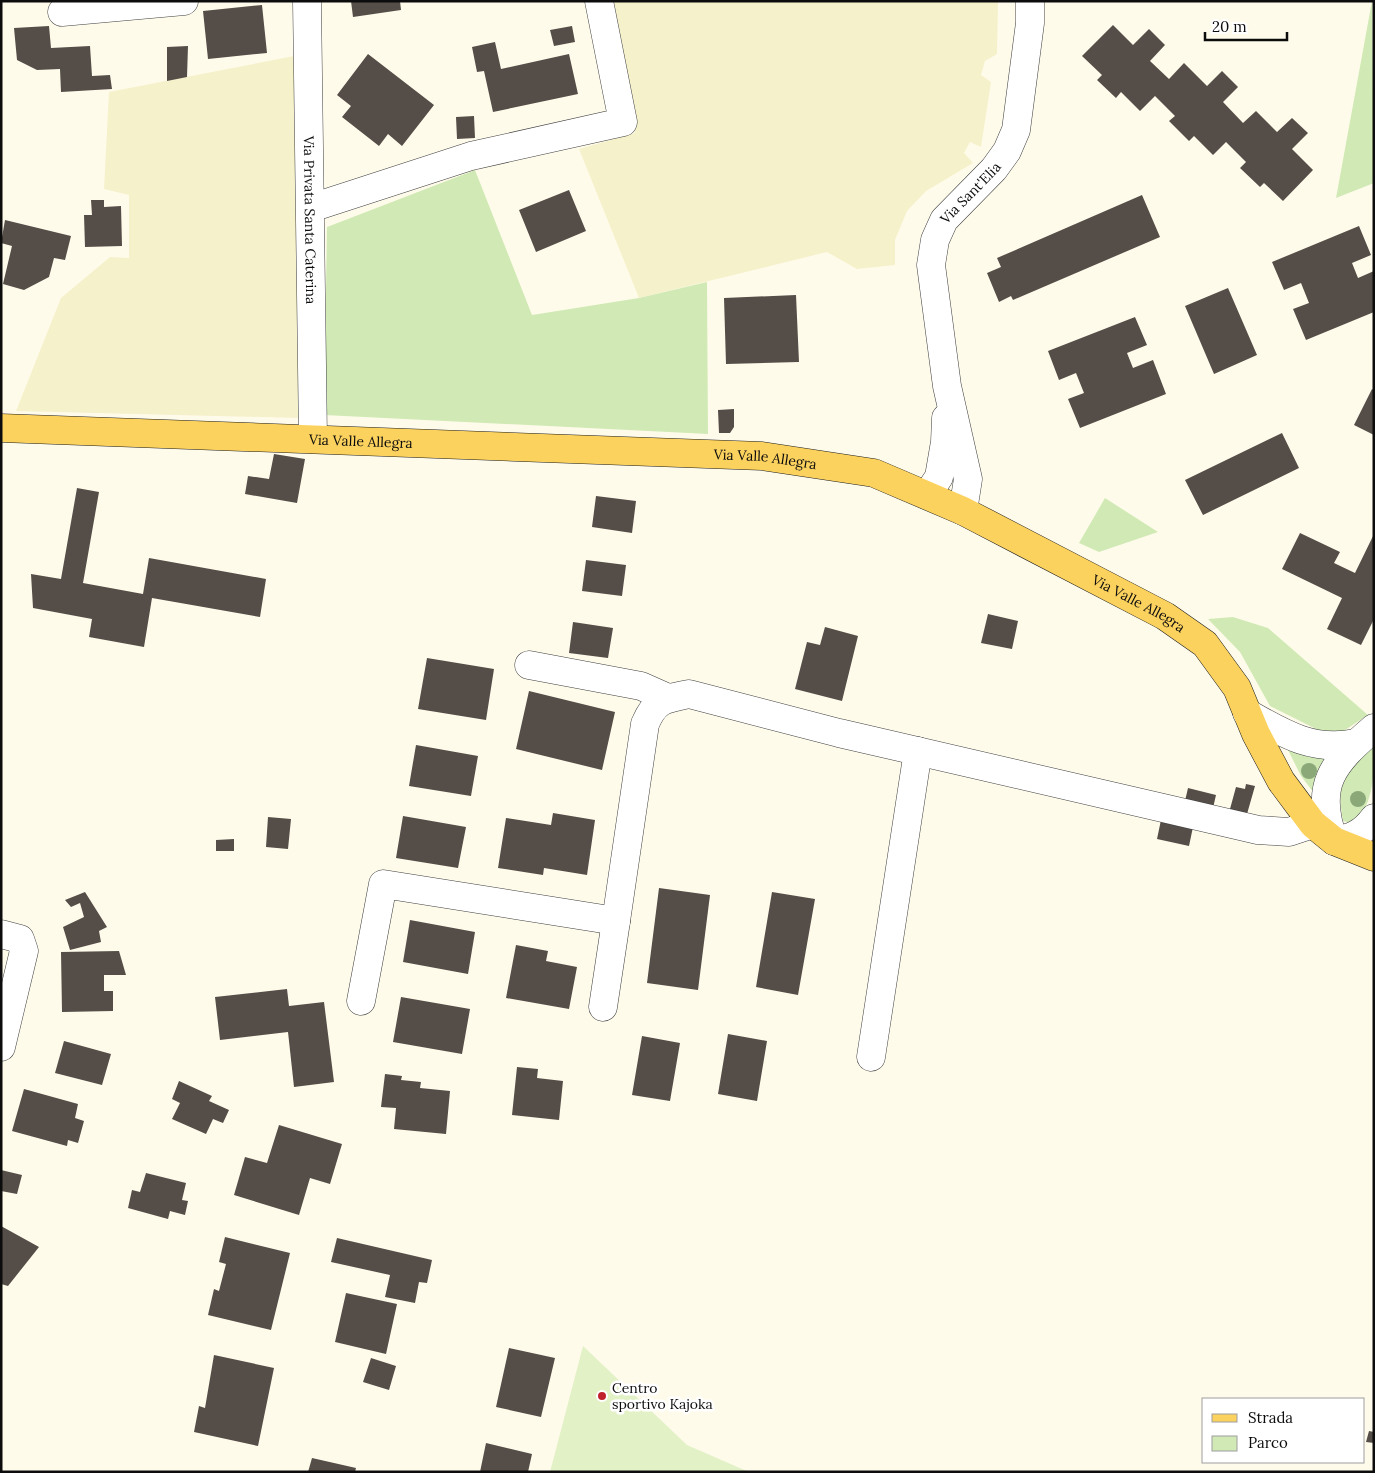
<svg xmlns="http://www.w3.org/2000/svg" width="1375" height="1473" font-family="Lora,serif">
  <rect width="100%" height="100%" fill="#fffbeb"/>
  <path fill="#f5f1cb" d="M614,1H998L997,54L985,61L981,75L991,82L981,147L970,142L964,153L973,163L926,191L907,211L895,240V265L857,269L827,252L639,298L579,149L635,133Z
    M294,56L300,418L16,411L61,298L110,257L129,258V195L104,189L109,92Z"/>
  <path fill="#d1eab5" d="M1372,1L1374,183L1336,198Z
    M475,170L532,315L639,298L707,282L708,434L324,415L327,227Z
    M1105,498L1158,532L1099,552L1079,543Z
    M1233,617L1268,628L1368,715L1342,732L1324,733L1270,706L1240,652L1208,619Z
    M1374,742C1374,772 1375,804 1353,824L1343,821C1335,777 1346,772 1374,742Z
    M1285,744L1327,759L1317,797L1301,776Z"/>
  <path fill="#e3f1c7" d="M583,1346L687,1445L749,1472H550Z"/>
  <path fill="#554d48" d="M351,1H400L401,10L353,17Z
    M262,5L267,53L208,59L203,11Z
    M1113,25L1133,45L1149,29L1165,45L1150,61L1169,79L1184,63L1207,86L1222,71L1238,87L1223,102L1243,123L1256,111L1277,132L1292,118L1308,133L1292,149L1313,170L1283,201L1264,183L1260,187L1240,168L1246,162L1226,142L1213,155L1194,136L1189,141L1169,121L1175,116L1155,96L1140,111L1121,92L1116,98L1097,80L1102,75L1082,56Z
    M49,26L51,48L90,46L92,76L110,75L112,89L61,92L60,69L37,70L17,60L14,28Z
    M572,26L575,42L554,46L550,30Z
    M495,42L501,69L569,54L578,94L493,112L484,71L477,72L472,47Z
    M188,46L187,77L167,81V47Z
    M368,54L434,105L402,146L388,134L379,146L342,117L351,106L337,95Z
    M474,116L475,138L457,139L456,117Z
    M569,190L586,231L536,252L519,210Z
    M1142,195L1160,237L1013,300L1011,296L999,302L987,273L1001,267L997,258Z
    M91,200H104V207L121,206L122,246L85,247L84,215H92Z
    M5,220L71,236L65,260L54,258L49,277L24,290L3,284L12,246L1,243Z
    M1359,226L1371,255L1352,263L1358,278L1374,271V312L1306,340L1293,309L1309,303L1301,283L1284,290L1272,262Z
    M1228,288L1257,355L1214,374L1185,306Z
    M796,295L799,362L726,364L724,298Z
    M1135,317L1147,345L1127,353L1133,368L1153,360L1166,394L1080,428L1068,399L1084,393L1076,373L1059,380L1048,351Z
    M1372,389L1374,390V435L1354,425Z
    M734,409V427L730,433H719L718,410Z
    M1282,433L1299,468L1203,515L1185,480Z
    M274,454L305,459L297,503L245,494L248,476L269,479Z
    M77,488L99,492L83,583L143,594L149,558L266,579L260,617L152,598L144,647L89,637L92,619L33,608L31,574L61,579Z
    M596,496L636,501L632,533L592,527Z
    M1300,533L1340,552L1334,563L1355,573L1374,534V619L1361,645L1327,629L1342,598L1282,569Z
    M586,560L626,565L622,596L582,591Z
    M988,614L1018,621L1012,649L981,643Z
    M573,622L613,628L608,658L569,653Z
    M825,627L858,636L842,701L795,689L807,642L820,645Z
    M427,658L494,669L486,720L418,709Z
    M529,691L615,712L602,770L516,749Z
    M416,745L478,756L471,796L409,786Z
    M1246,784L1255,786L1247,814L1230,809L1236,787L1245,789Z
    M1188,788L1216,795L1213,808L1185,801Z
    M553,813L595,820L587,875L544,868L543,875L498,868L506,818L551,825Z
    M403,816L466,827L458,868L396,858Z
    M268,817L291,819L288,849L266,847Z
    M1161,820L1193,827L1189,846L1157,839Z
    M234,839V851H216V840Z
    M659,888L710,895L698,990L647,983Z
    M85,892L107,927L99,931L101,942L70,950L63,927L84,917L80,903L71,907L65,900Z
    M772,892L815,899L798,995L756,987Z
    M410,920L475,932L468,974L403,962Z
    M516,945L548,951L546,961L577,967L569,1009L506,998Z
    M119,951L126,975H104V991H113V1011L62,1012L61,952Z
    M287,989L289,1006L324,1002L334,1082L294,1087L288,1032L220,1040L215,997Z
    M401,997L470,1009L462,1054L393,1042Z
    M728,1034L767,1041L757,1101L718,1094Z
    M642,1036L680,1043L670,1101L632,1095Z
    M64,1041L111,1054L102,1085L55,1073Z
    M517,1067L538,1069L537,1078L563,1081L559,1120L512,1115Z
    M385,1074L402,1076L401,1080L421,1082L420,1088L450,1091L446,1134L394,1129L396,1108L381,1107Z
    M179,1081L212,1096L209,1101L229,1110L223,1123L213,1119L206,1134L172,1119L180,1103L172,1099Z
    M24,1089L78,1104L75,1118L84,1121L78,1143L68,1140L67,1146L12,1131Z
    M279,1125L342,1144L330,1184L310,1178L299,1215L234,1195L245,1157L267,1163Z
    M1,1170L22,1175L17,1194L1,1191Z
    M146,1173L186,1183L182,1200L188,1201L185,1215L170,1211L168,1219L128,1208L132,1190L140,1192Z
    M1,1226L39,1247L8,1286L1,1284Z
    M225,1237L290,1253L271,1330L208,1315L214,1289L219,1291L226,1264L219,1262Z
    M337,1238L432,1260L427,1283L419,1282L415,1303L385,1297L390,1275L331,1262Z
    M346,1293L397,1304L386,1354L335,1342Z
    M509,1348L555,1358L541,1417L496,1407Z
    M214,1355L274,1368L258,1446L194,1432L199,1406L205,1408Z
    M371,1358L396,1366L389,1390L363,1382Z
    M1369,1431L1374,1432V1443L1366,1442Z
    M486,1443L532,1454L528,1472H480Z
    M312,1458L356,1468L355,1472H308Z"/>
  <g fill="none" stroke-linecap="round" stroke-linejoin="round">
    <defs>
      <g id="minor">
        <path id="s1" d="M307,1L313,439"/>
        <path d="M62,12L184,1"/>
        <path d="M311,208L471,156L623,122L599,1"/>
        <path d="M927,495L939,477L945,442L946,418"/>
        <path id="s2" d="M963,511L968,479L947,386L931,265L935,240L944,220L994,169L1007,151L1016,130L1030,23V1"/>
        <path d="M529,665L641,686L668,698"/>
        <path d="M1247,713C1284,734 1313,752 1356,743"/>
        <path d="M1374,728C1333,763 1313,785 1334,841C1352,838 1363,833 1374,818"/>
        <path d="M1,934L20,939L24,951L1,1047"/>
        <path d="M361,1001L383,884L616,921L645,724C655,700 664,699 689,694L839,733L1258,830L1289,832L1313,824"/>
        <path d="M603,1007L616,921"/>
        <path d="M871,1057L918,751"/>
      </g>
      <g id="major">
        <path id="s3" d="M1,428L762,456L874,473L963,511L1165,616L1205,644L1237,688L1256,734L1281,781L1313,824L1334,841L1374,857"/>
      </g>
    </defs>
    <use href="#minor" stroke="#3f3f3f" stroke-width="29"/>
    <use href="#major" stroke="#1d1d1d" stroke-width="29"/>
    <use href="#minor" stroke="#fff" stroke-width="28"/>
    <use href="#major" stroke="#fcd25f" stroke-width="28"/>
  </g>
  <g fill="#8ba879">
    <circle cx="1309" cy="771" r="8"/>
    <circle cx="1358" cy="799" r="8"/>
  </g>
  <circle fill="#bf222d" stroke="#fff" stroke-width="2" cx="602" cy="1396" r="5"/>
  <g text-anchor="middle" stroke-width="5" stroke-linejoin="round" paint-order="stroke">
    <g font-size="14" fill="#0c0c0c" stroke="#fff">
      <text dy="5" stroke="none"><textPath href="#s2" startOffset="335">Via Sant'Elia</textPath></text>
      <text dy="5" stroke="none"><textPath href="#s1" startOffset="219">Via Privata Santa Caterina</textPath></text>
      <text dy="5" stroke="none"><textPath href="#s3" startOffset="360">Via Valle Allegra</textPath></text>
      <text dy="5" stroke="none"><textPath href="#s3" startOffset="765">Via Valle Allegra</textPath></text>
      <text dy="5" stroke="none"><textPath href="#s3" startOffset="1170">Via Valle Allegra</textPath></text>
    </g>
    <g font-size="14" fill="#0c0c0c" stroke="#fff" text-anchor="start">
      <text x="612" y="1393">Centro<tspan x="612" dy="16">sportivo Kajoka</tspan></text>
    </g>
  </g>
  <rect width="1375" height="1473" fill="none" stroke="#0c0c0c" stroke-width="5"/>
  <rect x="1202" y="1398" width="162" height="65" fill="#ffffff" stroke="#9e9e9e"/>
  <rect x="1212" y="1414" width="25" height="8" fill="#fcd25f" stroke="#9e9e9e"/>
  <text x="1248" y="1423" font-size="15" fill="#0c0c0c">Strada</text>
  <rect x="1212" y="1436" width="25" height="15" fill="#d1eab5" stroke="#9e9e9e"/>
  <text x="1248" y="1448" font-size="15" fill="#0c0c0c">Parco</text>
  <path d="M1205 32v8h82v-8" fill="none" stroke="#0c0c0c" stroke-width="2.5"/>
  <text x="1212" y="32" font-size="15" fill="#0c0c0c" stroke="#ffffff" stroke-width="4" paint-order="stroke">20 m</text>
</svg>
